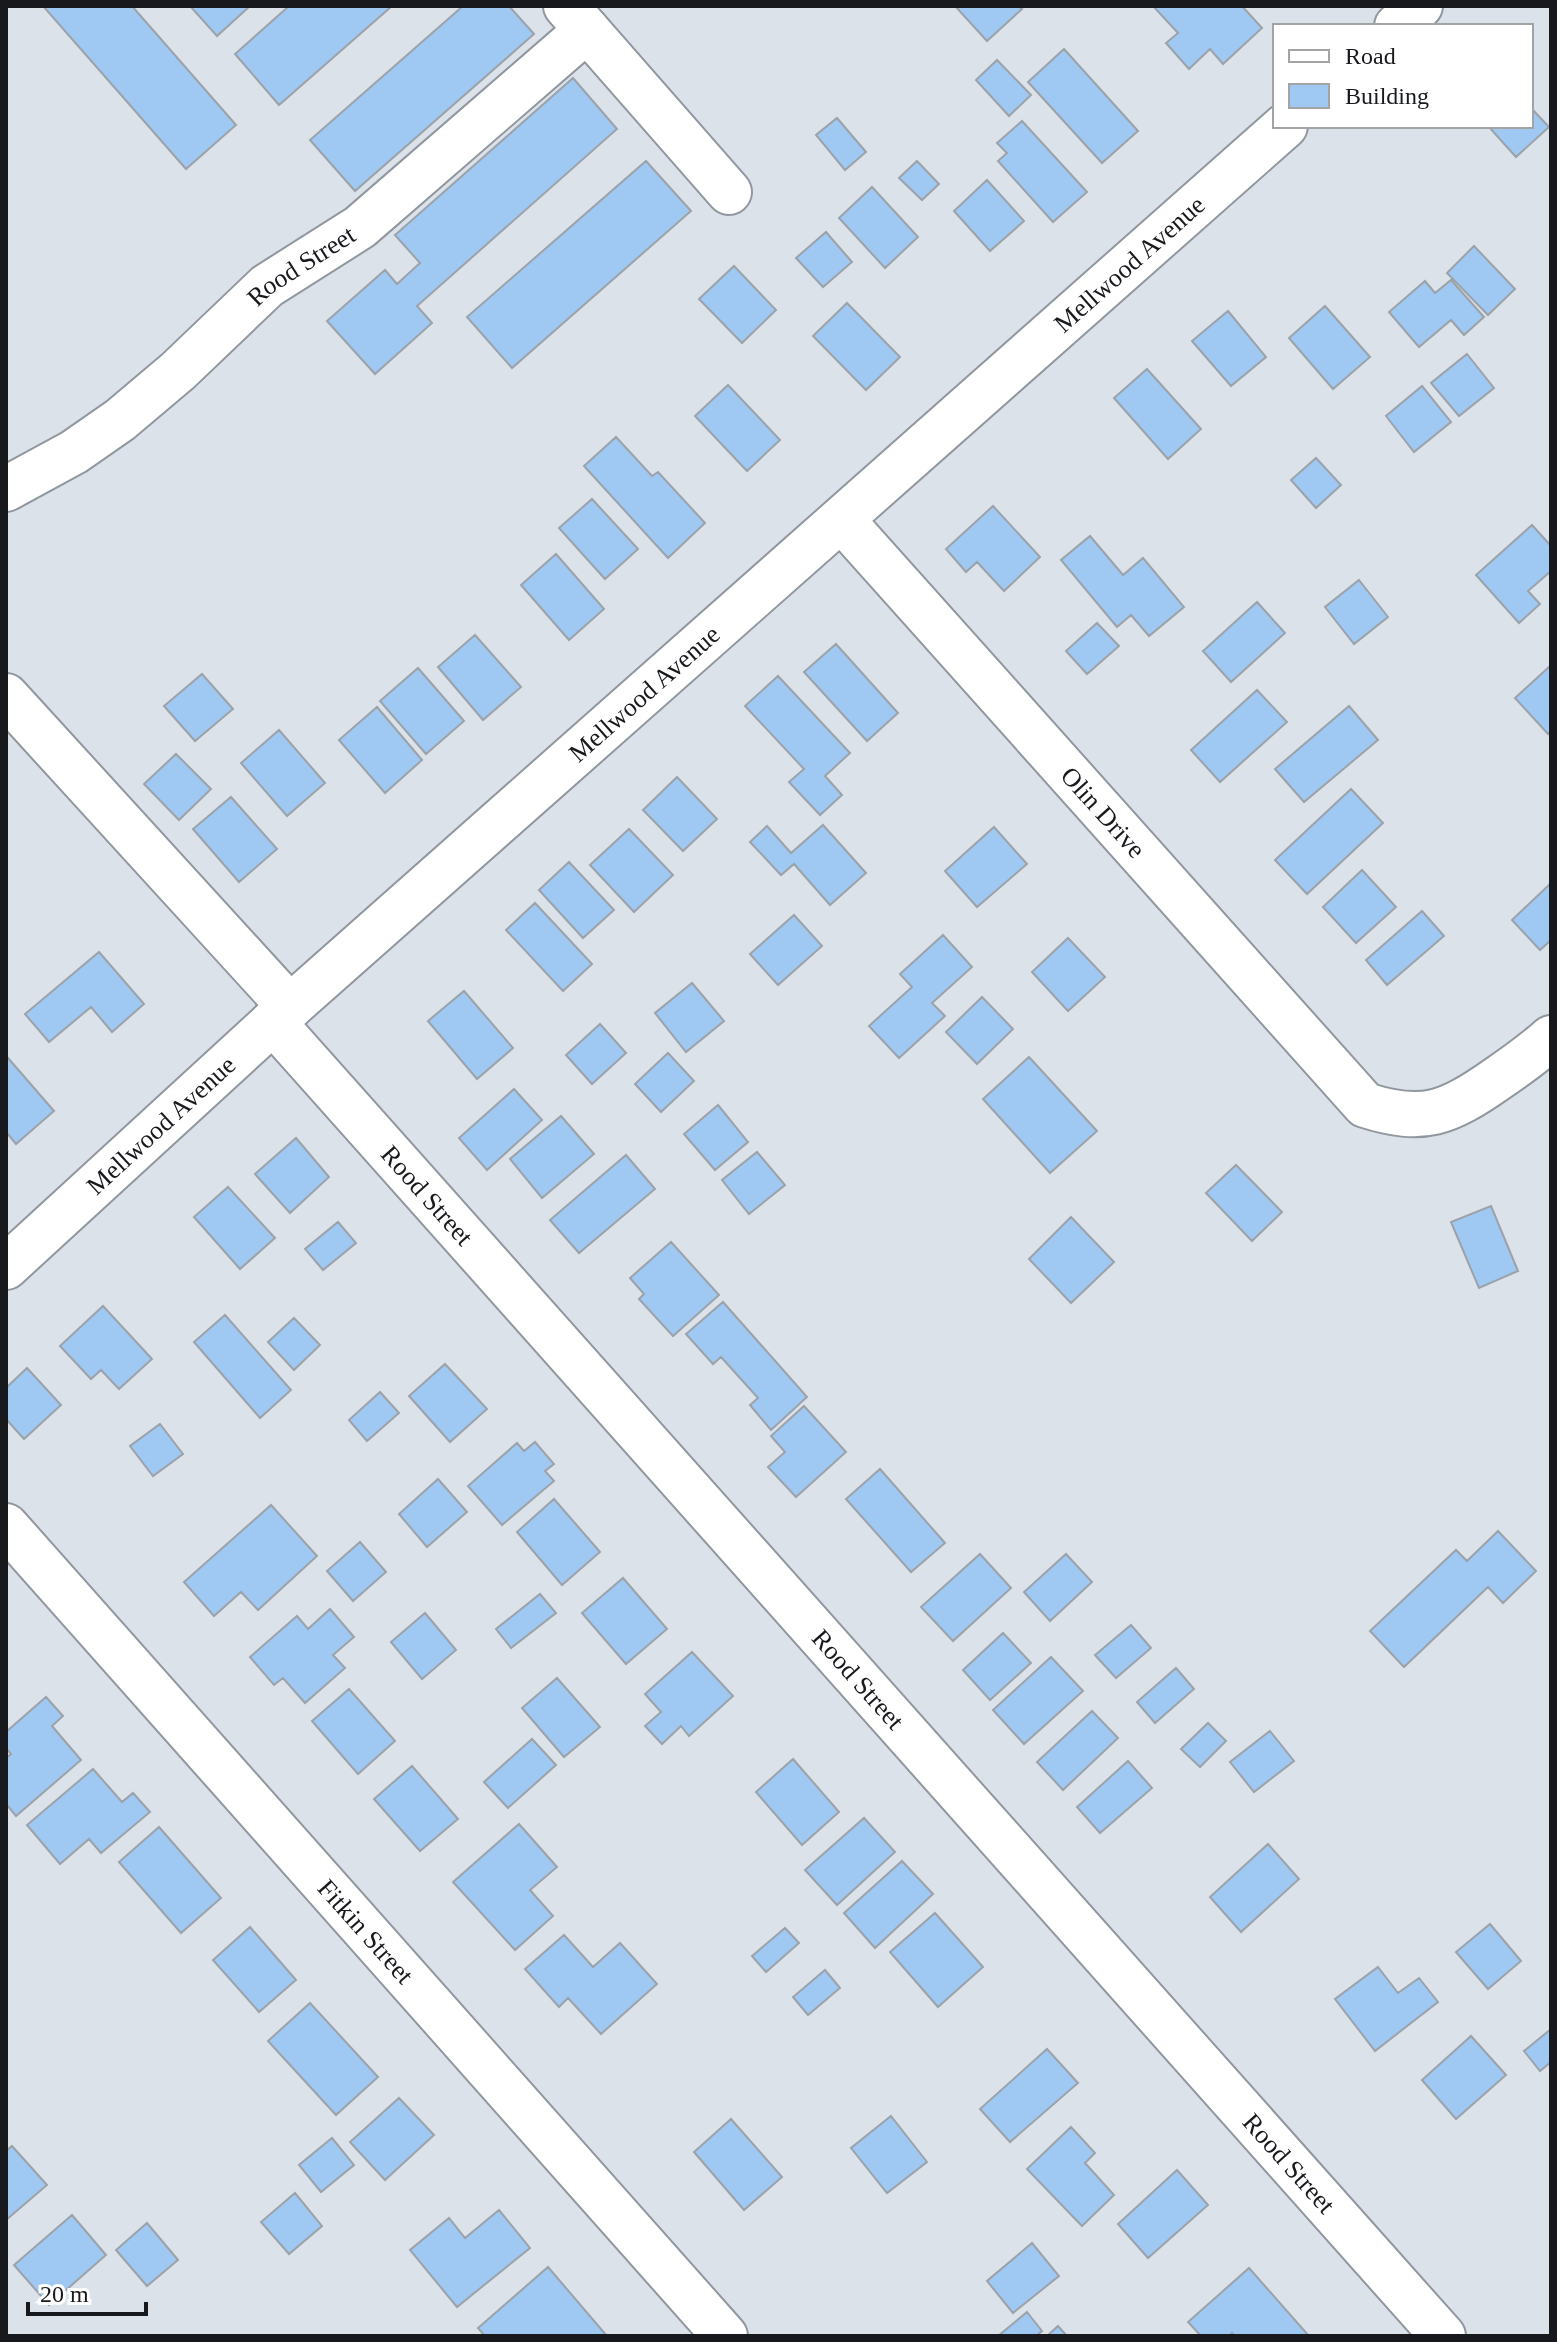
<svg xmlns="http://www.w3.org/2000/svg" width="1557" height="2342" font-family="Georgia,serif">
  <rect width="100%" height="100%" fill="#dbe2ea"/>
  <path fill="#9fc8f3" stroke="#9ca2a9" stroke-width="2" d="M43,6H132L236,125L186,169Z
    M190,6H250L217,36Z
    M289,6H392L279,105L235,54Z
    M463,6H509L534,34L355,191L310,140Z
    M955,6H1018L1022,9L987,41Z
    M1153,6H1242L1262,28L1223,64L1210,49L1189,69L1166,43L1178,33Z
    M1064,49L1138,131L1102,163L1028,82Z
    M997,60L1031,95L1009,116L976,80Z
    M573,78L617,129L417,306L432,323L375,374L327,321L385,270L397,284L420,263L395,235Z
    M1531,108L1549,127L1516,157L1488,126H1531Z
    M837,118L866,152L845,170L816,135Z
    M1022,121L1087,192L1053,222L998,161L1007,153L997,143Z
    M646,161L691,211L512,368L467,317Z
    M917,161L939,184L922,200L899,178Z
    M987,180L1024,221L990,251L954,211Z
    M872,187L918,237L885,268L839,218Z
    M826,232L852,262L823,287L796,258Z
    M1474,246L1515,289L1488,315L1447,273Z
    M734,266L776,310L742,343L699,299Z
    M1451,280L1484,317L1464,335L1451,320L1419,347L1389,312L1425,281L1435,293Z
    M847,303L900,357L866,390L813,336Z
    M1325,306L1370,357L1333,389L1289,338Z
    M1228,311L1266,357L1231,386L1192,341Z
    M1467,354L1494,388L1459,416L1431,383Z
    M1147,369L1201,429L1168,459L1114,398Z
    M728,385L780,440L747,471L695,416Z
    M1422,386L1451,422L1414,452L1386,416Z
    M616,437L652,476L658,472L705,523L668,558L584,466Z
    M1316,458L1341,485L1316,508L1291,480Z
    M592,499L638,549L605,579L559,528Z
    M993,506L1040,557L1004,591L977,562L966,572L946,549Z
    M1532,525L1551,546V571L1528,591L1540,604L1519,623L1476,575Z
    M1090,536L1123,575L1143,558L1184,607L1149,636L1131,615L1117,627L1061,560Z
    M556,554L604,609L569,640L521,585Z
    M1359,580L1388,617L1354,644L1325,607Z
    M1257,602L1285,633L1231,682L1203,651Z
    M1097,623L1119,646L1087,674L1066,651Z
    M475,635L521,687L483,720L438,667Z
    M836,644L898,713L867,741L804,672Z
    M1550,666L1551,731L1548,734L1515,698Z
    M418,668L464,721L426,754L380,701Z
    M202,674L233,709L195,741L164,706Z
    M778,676L850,753L825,776L842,795L820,815L789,782L804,769L745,706Z
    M1257,690L1287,722L1220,782L1191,750Z
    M1349,706L1378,740L1304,802L1275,769Z
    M377,707L422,760L385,793L339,740Z
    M279,730L325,783L287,816L241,763Z
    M176,754L211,789L179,820L144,784Z
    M677,777L717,819L683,851L643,810Z
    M1351,789L1383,823L1307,894L1275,860Z
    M231,797L277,849L239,882L193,829Z
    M823,825L866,873L830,905L794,864L781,875L750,842L767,826L791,853Z
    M994,827L1027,864L977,907L945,871Z
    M629,829L673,875L634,912L590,865Z
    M569,862L614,910L583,938L539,890Z
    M1362,870L1396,907L1356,943L1323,907Z
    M1551,883V940L1540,950L1512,920Z
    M535,903L592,964L563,991L506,930Z
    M1422,911L1444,936L1387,985L1366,960Z
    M794,915L822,946L778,985L750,954Z
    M943,935L972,967L932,1003L945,1016L899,1058L869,1026L912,987L900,974Z
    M1068,938L1105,977L1068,1011L1032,972Z
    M99,952L144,1004L112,1032L91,1007L49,1042L25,1014Z
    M692,983L724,1021L686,1052L655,1013Z
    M464,991L513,1048L477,1079L428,1021Z
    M982,997L1013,1029L977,1064L946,1032Z
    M600,1024L626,1053L592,1084L566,1055Z
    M668,1053L694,1081L661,1112L635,1084Z
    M1029,1057L1097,1131L1050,1173L983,1099Z
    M8,1058L54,1111L16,1144L6,1132V1060Z
    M514,1089L542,1120L487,1170L459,1138Z
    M718,1105L748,1142L715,1170L684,1134Z
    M561,1116L594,1154L542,1198L510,1159Z
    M296,1138L329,1177L290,1213L255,1174Z
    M757,1152L785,1185L749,1214L722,1180Z
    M626,1155L655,1189L579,1253L550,1220Z
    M1236,1165L1282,1212L1252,1241L1206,1193Z
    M228,1187L275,1238L240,1269L194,1217Z
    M1491,1206L1518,1271L1479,1288L1451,1222Z
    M1071,1217L1114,1262L1071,1303L1029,1259Z
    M338,1222L356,1243L323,1270L305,1249Z
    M671,1242L719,1295L673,1336L639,1299L644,1294L630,1278Z
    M723,1302L807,1397L771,1430L750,1405L758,1398L721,1357L713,1364L686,1334Z
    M103,1306L152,1359L119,1389L101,1370L91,1379L60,1346Z
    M225,1315L291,1390L260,1418L194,1342Z
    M294,1318L320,1345L294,1370L268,1342Z
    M445,1364L487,1409L450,1442L409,1396Z
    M27,1368L61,1405L24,1439L6,1419V1388Z
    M380,1392L399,1413L367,1441L349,1420Z
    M804,1406L846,1452L796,1497L768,1467L785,1452L771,1436Z
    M160,1424L183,1454L153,1476L130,1446Z
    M535,1442L554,1464L545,1471L554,1481L502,1525L468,1486L517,1443L524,1451Z
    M880,1469L945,1543L911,1572L846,1499Z
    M438,1479L467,1512L427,1547L399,1514Z
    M554,1499L600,1552L562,1585L517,1532Z
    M271,1505L317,1556L258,1610L241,1592L214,1616L184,1582Z
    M1498,1531L1536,1571L1503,1603L1488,1587L1404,1667L1370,1631L1456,1550L1467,1561Z
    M360,1542L386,1572L353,1601L327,1571Z
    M980,1554L1011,1588L953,1641L921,1607Z
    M1066,1554L1092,1582L1050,1621L1024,1592Z
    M623,1578L667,1629L626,1664L582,1613Z
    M540,1594L556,1613L511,1648L496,1629Z
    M330,1609L354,1637L333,1655L345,1668L305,1703L283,1678L274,1685L250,1657L297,1616L308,1629Z
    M425,1613L456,1650L422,1679L391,1642Z
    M1131,1625L1151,1648L1116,1678L1095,1655Z
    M1003,1633L1031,1663L990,1700L963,1670Z
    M692,1652L733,1696L689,1736L681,1726L662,1744L645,1726L661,1712L645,1694Z
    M1051,1657L1083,1691L1024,1744L993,1710Z
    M1176,1668L1194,1689L1155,1723L1137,1702Z
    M557,1678L600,1727L564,1757L522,1708Z
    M349,1689L395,1741L358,1774L312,1721Z
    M46,1697L63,1716L52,1726L81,1760L16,1816L6,1804V1758L11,1754L6,1748V1732Z
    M1092,1711L1118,1738L1063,1790L1037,1762Z
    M1208,1723L1226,1741L1200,1767L1181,1749Z
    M1270,1731L1294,1761L1254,1792L1230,1762Z
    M532,1739L556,1765L508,1808L484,1782Z
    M793,1759L839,1812L802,1845L756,1792Z
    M1128,1761L1152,1788L1100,1833L1077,1807Z
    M412,1766L458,1819L420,1851L374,1799Z
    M93,1769L122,1802L133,1793L150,1812L101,1853L89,1839L60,1864L27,1825Z
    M864,1818L895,1852L837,1905L805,1870Z
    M519,1824L557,1867L530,1890L553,1916L515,1950L453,1882Z
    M159,1827L221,1898L181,1933L119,1862Z
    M1268,1844L1299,1879L1241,1932L1210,1897Z
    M902,1861L933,1894L875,1948L844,1913Z
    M935,1913L983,1967L938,2007L890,1952Z
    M1490,1924L1521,1961L1488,1989L1456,1952Z
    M250,1927L296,1980L259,2012L213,1960Z
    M785,1928L799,1943L766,1972L752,1956Z
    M564,1935L593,1967L620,1943L657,1984L601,2034L568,1998L559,2007L525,1969Z
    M1378,1967L1398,1993L1419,1978L1438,2002L1375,2051L1335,1999Z
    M825,1970L840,1988L808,2015L793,1997Z
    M310,2003L378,2077L336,2115L268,2041Z
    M1551,2029V2062L1540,2071L1524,2051Z
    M1471,2036L1506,2075L1456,2119L1422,2080Z
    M1047,2049L1078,2083L1010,2142L980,2109Z
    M399,2098L434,2135L385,2180L350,2142Z
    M891,2116L927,2162L887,2193L851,2148Z
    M731,2119L782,2177L744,2210L694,2152Z
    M1071,2127L1095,2153L1085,2163L1114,2195L1082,2226L1027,2169Z
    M332,2138L354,2165L321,2192L299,2165Z
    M12,2146L47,2185L6,2220V2151Z
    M1177,2170L1208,2205L1148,2258L1118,2224Z
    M295,2193L322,2226L289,2254L261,2222Z
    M499,2210L530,2248L457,2307L410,2250L449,2218L465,2238Z
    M72,2215L106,2255L49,2305L14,2265Z
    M147,2223L178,2260L147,2286L116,2250Z
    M1032,2243L1059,2276L1013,2313L987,2281Z
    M548,2267L607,2336H485L478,2328Z
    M1249,2268L1309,2336H1235L1232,2333L1229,2336H1201L1188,2322Z
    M1027,2312L1042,2331L1036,2336H998Z
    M1058,2326L1067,2336H1047Z"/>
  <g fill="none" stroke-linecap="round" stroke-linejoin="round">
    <defs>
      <g id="minor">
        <path d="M566,6L729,192"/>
        <path d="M1397,26L1420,6"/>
        <path id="s1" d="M6,489L74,452L120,420L178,371L267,286L360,227L587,30"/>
        <path id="s2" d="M842,520L1365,1105C1424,1124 1448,1113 1497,1079C1516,1066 1534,1053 1551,1038"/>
        <path d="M6,696L290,1007"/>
        <path id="s3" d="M273,1022L1443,2336"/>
        <path id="s4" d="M6,1267L273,1022L1285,126"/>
        <path id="s5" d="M6,1526L725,2336"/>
      </g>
    </defs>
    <use href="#minor" stroke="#91979e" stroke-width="48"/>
    <use href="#minor" stroke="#fff" stroke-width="44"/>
  </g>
  <g text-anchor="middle" stroke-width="6" stroke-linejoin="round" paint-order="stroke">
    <g font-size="26" fill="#17191c" stroke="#fff">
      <text dy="9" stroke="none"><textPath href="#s4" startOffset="1506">Mellwood Avenue</textPath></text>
      <text dy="9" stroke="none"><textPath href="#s1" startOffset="372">Rood Street</textPath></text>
      <text dy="9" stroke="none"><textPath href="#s4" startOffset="858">Mellwood Avenue</textPath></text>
      <text dy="9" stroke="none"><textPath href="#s2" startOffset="392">Olin Drive</textPath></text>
      <text dy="9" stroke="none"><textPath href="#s4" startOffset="210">Mellwood Avenue</textPath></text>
      <text dy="9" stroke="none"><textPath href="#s3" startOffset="232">Rood Street</textPath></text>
      <text dy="9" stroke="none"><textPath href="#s3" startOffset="880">Rood Street</textPath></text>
      <text dy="9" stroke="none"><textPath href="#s5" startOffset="542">Fitkin Street</textPath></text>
      <text dy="9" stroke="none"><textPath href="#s3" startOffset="1528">Rood Street</textPath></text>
    </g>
  </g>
  <rect width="1557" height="2342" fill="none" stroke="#17191c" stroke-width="16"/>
  <rect x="1273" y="24" width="260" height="104" fill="#ffffff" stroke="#a2a3a4" stroke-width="2"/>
  <rect x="1289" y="50" width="40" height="12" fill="#ffffff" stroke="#a2a3a4" stroke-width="2"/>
  <text x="1345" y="64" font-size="24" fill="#17191c">Road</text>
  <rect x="1289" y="84" width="40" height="24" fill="#9fc8f3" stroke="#a2a3a4" stroke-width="2"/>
  <text x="1345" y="104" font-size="24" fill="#17191c">Building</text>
  <path d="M28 2302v12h118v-12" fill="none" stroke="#17191c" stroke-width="4"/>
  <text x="40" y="2302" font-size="24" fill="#17191c" stroke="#ffffff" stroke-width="6" paint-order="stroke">20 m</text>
</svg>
